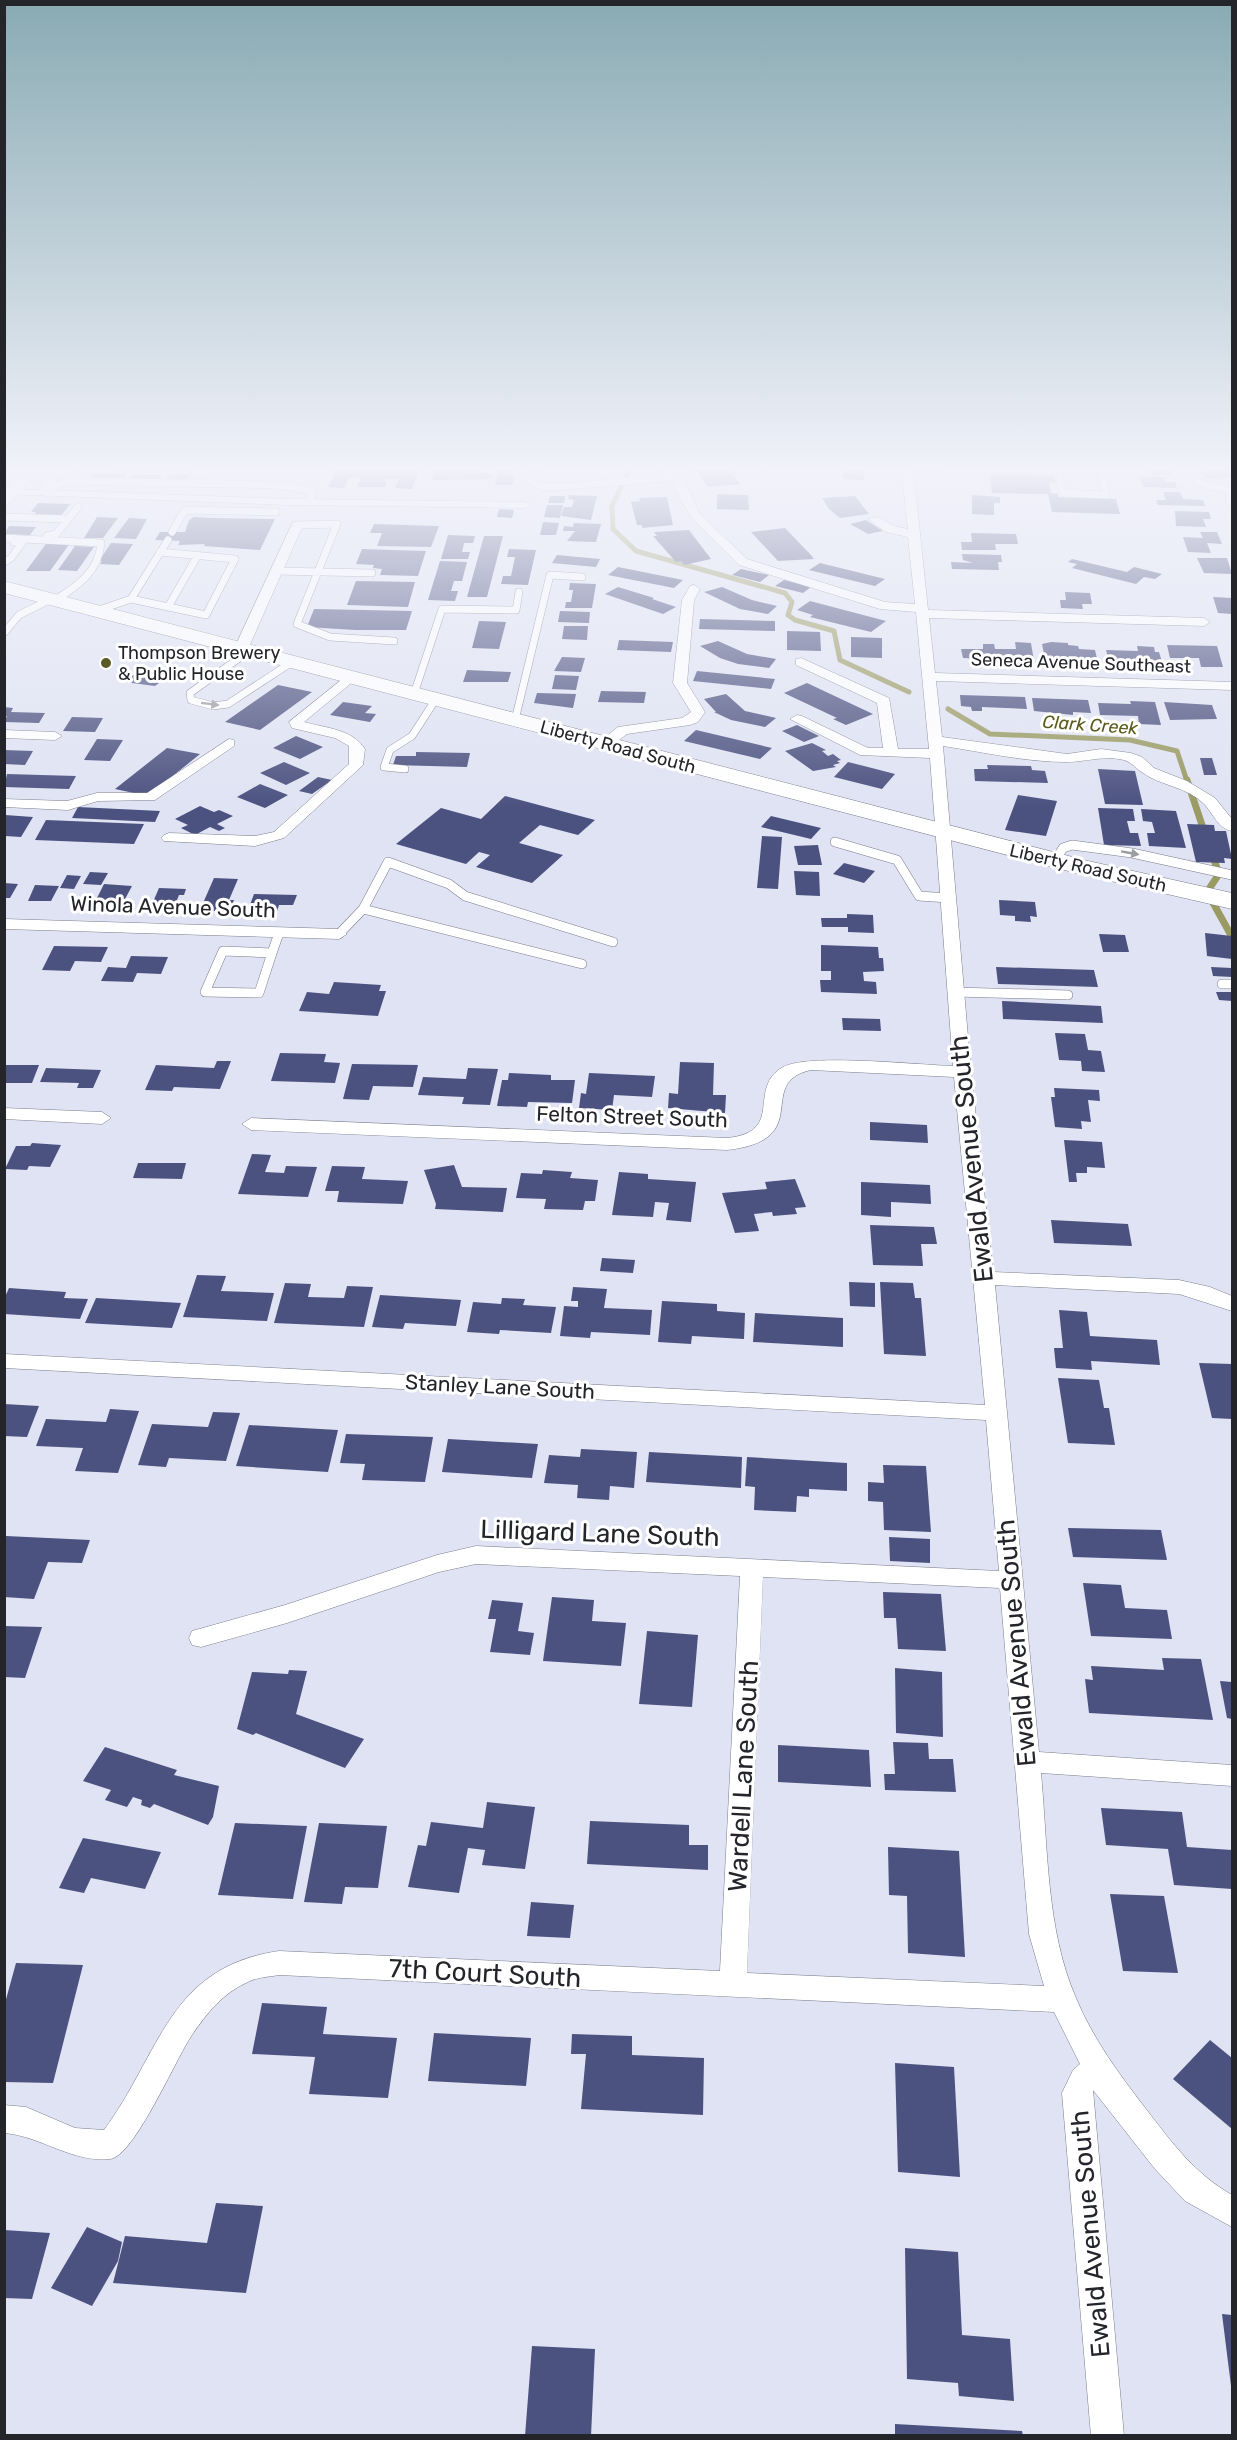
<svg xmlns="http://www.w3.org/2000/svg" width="1237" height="2440" font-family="Rubik,sans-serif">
  <rect width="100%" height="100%" fill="#e0e3f3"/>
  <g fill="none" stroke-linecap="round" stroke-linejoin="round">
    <path stroke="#9a9a63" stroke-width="5" d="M631,466L612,506L613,529L636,551L785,593L792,602L788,615L795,620L834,631L840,660L909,692
      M948,709L990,734L1130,740L1177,751L1187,781"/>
    <path stroke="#9a9a63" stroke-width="7" d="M1187,780L1205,834
      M1212,854L1219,874L1207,892L1232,937"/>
  </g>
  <path fill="#4c5280" d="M118,466H188L186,470L114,471Z
    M461,466H473L472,470H479L478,473L493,474L491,479L432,480L435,470H459Z
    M491,466H530V467L501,475Z
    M692,466H725L740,484L709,487Z
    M842,466H863L864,480L843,479Z
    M1143,466H1168L1172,475H1153L1152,470L1145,469Z
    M1201,466H1230L1232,477L1205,479Z
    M349,467L359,469L419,470L412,489L395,488L399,479H385L384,482H387L385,487H357L361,477H356L348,479L344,488L328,487L337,469L348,470Z
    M94,473H127L123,480L89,479Z
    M135,474H162L158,481L131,480Z
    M169,474H190L186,481H166Z
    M989,474L1054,476L1056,483L1049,482L1051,493L1058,494V497L1116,499L1120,514L1052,512L1048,494L992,493Z
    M498,475H515L512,485H495Z
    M1139,476L1164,477L1166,482H1175L1177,488L1144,487Z
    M1163,492H1180L1183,499L1203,500L1205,506L1158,505L1156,500H1166Z
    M717,494L748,495L749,510L717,509Z
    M569,495L597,496L591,520L561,516L564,507H572L574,500L568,499Z
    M972,495L1000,497V503H994V515L972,514Z
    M550,496H565L564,503H548Z
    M855,496L869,514L840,518L829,509L822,498Z
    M667,497L673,525L642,528V525H637L631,502L640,501L639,498Z
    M38,503L70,504L61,516L34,515L36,512H31Z
    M547,505H563L560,518L544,517Z
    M499,509L514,510L512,518L497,517Z
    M1175,511L1209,512L1211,519H1203L1206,527L1176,526Z
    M97,517L118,518L103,538H84Z
    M194,517L213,518L275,519L260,550L204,546L205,544L178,545L180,541L155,540L160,532H185L189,520Z
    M129,518L147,519L136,539L114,538Z
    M866,520L883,531L868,534L850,524Z
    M543,522L559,523L556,535H540Z
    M574,523L601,524L596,542L567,541L575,531H563L564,526L573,527Z
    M374,524L439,526L431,547L377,546L382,533H370Z
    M9,526L36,527L30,535L4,534Z
    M785,528L810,554L814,559L778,561L751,532Z
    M689,530L711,559L684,565L681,561L676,562L653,536H657L654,532Z
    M1200,532H1217L1222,544L1207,543L1211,553L1188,552L1183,537L1203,538Z
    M971,533L1016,534L1018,544H995L996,550H962L961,542H972Z
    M448,535L475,536L473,543H464L462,552H470L468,559H441Z
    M484,536H503L487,597H467Z
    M48,541L71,542L50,571H26Z
    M111,543L133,544L119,565L100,564L102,561H99Z
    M75,546L94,547L77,571L58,570Z
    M362,549L426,551L418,576L380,575L382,569L373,568L374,565L356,564Z
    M509,549L536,550L528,585L501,584L503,576H511L515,557H507Z
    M962,554L1001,555L1002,562H998L999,570L952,569L951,562L973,563L963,560Z
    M557,555L600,559L596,567L552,563Z
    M1197,558H1227L1232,574L1204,573Z
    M1072,559L1127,572L1134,567L1162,574L1155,579L1144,577L1136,584L1072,568L1077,564L1068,562Z
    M440,561L467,562L462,581H454L451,591H458L455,601L428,600Z
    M820,563L885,579L875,586L809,570Z
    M618,567L683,580L674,588L608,575Z
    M741,569L769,575L760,582L732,575Z
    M784,580L811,587L803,593L775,586Z
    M356,581L415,582L408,607L347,605Z
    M570,583L596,584L592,608H565L566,602H571L573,590H569Z
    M618,587L654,598L652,599L676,607L663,614L605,594Z
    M722,587L752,600L777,606L768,614L740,609L704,592Z
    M1065,592L1090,593L1092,604H1082L1083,609L1061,608L1060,600H1066Z
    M1213,597L1232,598V614L1218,613Z
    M810,601L886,621L871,632L810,617L813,615L797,610Z
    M314,609L412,611L406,630H355L307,627Z
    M560,611L590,612L589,623L558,622Z
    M700,619L775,621V631L699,629Z
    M479,621L506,622L499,649L472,648Z
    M564,626H588L587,640L562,639Z
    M787,631L820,632L821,651L787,650Z
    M851,637L882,638V658L851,657Z
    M619,640L673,642L671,652L617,650Z
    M718,641L747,654L776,659L769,668L738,664L720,658L700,646Z
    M1015,642L1031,643L1034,661L963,658L961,649H983V644H994L995,649H1016Z
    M1051,642L1068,643V645L1078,646L1079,649L1095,650L1098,663L1045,659L1042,644Z
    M1167,645L1217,646L1223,667H1201L1199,658H1170Z
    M1137,646L1154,647L1155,652H1159L1163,665L1109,661L1106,650L1138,651Z
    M562,657L585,658L581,672L554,671Z
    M150,670L171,674L155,686L124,682L133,675L140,677Z
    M467,670L511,672L508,682H463Z
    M697,671L775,679L771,689L693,681Z
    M555,675L579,676L576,690L552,689Z
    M807,683L873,714L846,725L833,719L837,718L784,693Z
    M278,685L312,692L260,730L225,722Z
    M601,691L646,692L644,703L598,702Z
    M537,693L576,694L573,708L534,703Z
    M726,694L745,711L776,718L765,727L731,720L714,712H716L704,699Z
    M960,695L1025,697L1027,709L982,707V711H972L971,707L961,706Z
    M1032,698L1088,700L1091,713L1073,712V715L1034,711Z
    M1130,701L1155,702L1161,725L1139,724L1138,716L1100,715L1098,703L1131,704Z
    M343,702L372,706L365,713L376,714L370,722L330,715Z
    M1164,702L1212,705L1217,719L1170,720Z
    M4,707L13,708L11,712L45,713L39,723L4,722L7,716H4Z
    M72,717L103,718L95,732L63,731Z
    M797,725L819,736L804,742L782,731Z
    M696,730L772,748L760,759L684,741Z
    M296,736L323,747L300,759L273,748Z
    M97,739L123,740L110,761L84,760Z
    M812,743L826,750L822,751L828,756L833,754L841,760L837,761L840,763L833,765L836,767L813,771L785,751Z
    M167,748L200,754L148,796L115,789Z
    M4,750L33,751L25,765L4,764Z
    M416,752L470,753L467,767L393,765L396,756H416Z
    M1200,758H1212L1217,775H1204Z
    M284,762L310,773L286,785L260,773Z
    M848,762L868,767L895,774L882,789L834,777Z
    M987,765L1031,766L1032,770L1045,771L1048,783L975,781L974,769H988Z
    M1098,769L1135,771L1143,805L1105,804Z
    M7,774L76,776L69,789L4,787Z
    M318,777L332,780L312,794L299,791Z
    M260,784L288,795L265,808L237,797Z
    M1018,795L1057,801L1046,836L1005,830Z
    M505,796L595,820L578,835L540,825L519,843L563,855L532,883L476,867L490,855L479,852L466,864L396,844L441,808L481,819Z
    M200,806L214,812L219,810L233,816L217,824L225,828L219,831L210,827L195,835L181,828L188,825L175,819Z
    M78,807L160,811L155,822L72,818Z
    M1098,808L1133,809L1135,821H1127L1130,833H1138L1141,846L1104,845Z
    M1141,809L1176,811L1186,848L1149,846L1147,833H1155L1152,822L1143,821Z
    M5,815L33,817L21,837L5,836Z
    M771,816L821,828L811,839L761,827Z
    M46,820L144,824L134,844L35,840Z
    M1187,824L1214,825L1215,831H1226L1232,859L1224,858L1225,863L1196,862Z
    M762,836L782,837L778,889L757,888Z
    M818,845L822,865H798L794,846Z
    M844,863L875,871L864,883L833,874Z
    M794,871L819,872L820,896L796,895Z
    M90,872L108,873L101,885L83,884Z
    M67,875L81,876L74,889L60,888Z
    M214,878L238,879L229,900H234L229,912L200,910Z
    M4,883L18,884L10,898H4Z
    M104,884L132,886L124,901L96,900Z
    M35,885L59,886L51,901H28Z
    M159,888L186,889L184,895H179L173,910L150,909Z
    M254,894L297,895L293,905H279L277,911L248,910Z
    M999,900L1035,902L1037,917L1030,916L1031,922L1015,921V916L1000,915Z
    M847,914L873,915L874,933L848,932V927H822L821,918H847Z
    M1205,933L1232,936V959L1207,956Z
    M1099,934L1125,935L1129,952H1103Z
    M821,945L878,947L879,958H883L884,971L863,972L864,981L876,982L877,994L821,992L820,980H831V971H821Z
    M54,946L108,947L101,962L75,961L70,971L42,970Z
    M131,956L168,957L161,974L137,973L133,982L101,981L108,967L126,968Z
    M996,967L1094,970L1098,987L998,984Z
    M1211,967L1232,968V977L1213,976Z
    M334,982L381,985L379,991H386L378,1016L299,1011L307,992L329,994Z
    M1216,992H1232V1001L1219,1000Z
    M1002,1001L1101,1006L1103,1023L1003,1019Z
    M842,1018L880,1019L881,1031L843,1030Z
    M1055,1033L1085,1034L1088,1050L1101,1051L1105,1072L1082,1071L1081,1061L1059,1060Z
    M280,1053L326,1054L324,1062L340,1063L335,1083L271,1081Z
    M217,1061H231L220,1089L174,1087L172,1091L145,1090L156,1065L214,1068Z
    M680,1062L714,1063L713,1095H726L725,1113L668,1108L669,1093L678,1094Z
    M352,1064L418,1065L413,1087L373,1086L369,1100L343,1099Z
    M4,1065H39L32,1083H4Z
    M46,1068L101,1070L93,1088H77L79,1083L40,1082Z
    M468,1068L498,1069L490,1105L462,1104L464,1097L418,1095L423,1077L466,1079Z
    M509,1073L551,1075V1080H575L572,1103L528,1102L527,1107L497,1106L502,1080H508Z
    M589,1073L655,1076L652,1097L614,1095L612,1110L579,1108L581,1093L586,1094Z
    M1054,1088L1099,1090L1100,1101L1088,1100L1091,1122L1081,1121L1082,1129L1055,1127L1051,1097H1055Z
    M870,1122L927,1125L928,1143L870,1140Z
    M1064,1140L1102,1142L1105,1168L1087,1167V1173H1076L1077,1182H1069Z
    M32,1143L61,1145L50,1167L29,1166L27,1170L5,1169L16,1146H30Z
    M252,1154L271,1155L265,1172L284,1173L286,1166L317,1167L308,1197L238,1194Z
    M138,1163H186L182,1179L133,1178Z
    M454,1165L462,1187L507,1188L503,1212L435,1209L436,1204L424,1170Z
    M332,1166L365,1167L362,1179L408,1181L403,1204L337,1202L339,1191H325Z
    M543,1170L572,1172L570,1178L598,1180L595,1201H585L583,1210L544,1209L546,1199L516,1198L521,1173L542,1174Z
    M619,1172L648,1174V1179L696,1182L691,1222L666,1220L669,1203L655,1202L653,1217L612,1215Z
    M795,1179L806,1207L795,1208L797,1214L773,1216L772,1212L754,1214L759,1231L735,1233L722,1193L767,1189L765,1182Z
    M861,1182L930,1185L931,1204L891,1202V1217L861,1215Z
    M1051,1220L1128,1224L1132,1246L1054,1243Z
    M870,1225L934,1227L937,1244H921L923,1266L873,1265Z
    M602,1258L635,1260L633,1273L600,1271Z
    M197,1275L226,1276L221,1291L274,1293L267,1321L183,1317Z
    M849,1282L875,1283V1307L850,1306Z
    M880,1282L913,1283L915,1298H921L926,1356L884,1354Z
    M285,1283L311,1284L308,1297L344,1298L347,1286L373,1287L364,1327L274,1323Z
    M573,1287L607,1289L604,1308L652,1310L650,1335L591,1332L590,1338L560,1336L564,1306L578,1307V1301H571Z
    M9,1288L66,1292L64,1298L88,1299L80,1319L4,1314V1299Z
    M380,1295L461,1300L456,1326L405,1323L403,1329L372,1327Z
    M96,1298L181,1303L172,1328L85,1323Z
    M502,1298L525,1299L523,1305L556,1307L551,1333L500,1330L499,1334L467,1332L473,1302L501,1304Z
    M662,1301L717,1304V1311L745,1313L744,1339L692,1336L691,1344L658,1342Z
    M1059,1310L1087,1312L1090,1336L1157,1340L1160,1365L1091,1361L1092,1370L1056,1368L1054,1348H1063Z
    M755,1313L843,1318V1347L753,1342Z
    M1199,1363L1232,1364V1419L1212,1418Z
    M1058,1378L1099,1380L1104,1408H1109L1115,1445L1068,1443Z
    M4,1404L39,1406L27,1437L4,1436Z
    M110,1409L139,1411L118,1473L75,1471L83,1448L36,1446L46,1419L106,1422Z
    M213,1412L240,1413L226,1461L169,1458L166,1467L138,1465L152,1424L208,1427Z
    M249,1425L338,1430L328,1472L236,1466Z
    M346,1434L433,1437L425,1482L362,1480L365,1464L340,1463Z
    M448,1439L538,1444L532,1478L442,1472Z
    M581,1449L637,1452L634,1488L610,1486L609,1500L577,1498L578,1485L544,1483L549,1455L580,1457Z
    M649,1452L742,1457L741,1488L646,1482Z
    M747,1457L847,1463V1491L809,1489V1497L797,1496L796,1512L754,1510L755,1487L745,1486Z
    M883,1465L926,1466L931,1532L884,1530L883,1502L868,1501V1482L884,1483Z
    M1068,1528L1161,1530L1167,1560L1073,1557Z
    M6,1536L90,1540L82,1563L48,1562L34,1599L4,1597Z
    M889,1537L930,1539V1563L890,1561Z
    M1083,1583L1121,1585L1125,1608L1167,1610L1172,1639L1091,1636Z
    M883,1592L941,1594L946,1651L898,1649L896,1618H884Z
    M552,1597L594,1600L592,1621L626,1623L621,1666L543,1661Z
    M492,1600L523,1603L518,1631L534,1633L530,1655L490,1652L496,1619H488Z
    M4,1626L42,1627L25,1678L4,1677Z
    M647,1631L698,1635L692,1707L639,1704Z
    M1162,1658L1201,1659L1213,1720L1089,1713L1085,1679L1093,1680L1091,1666L1164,1670Z
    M895,1668L942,1672L943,1737L896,1733Z
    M289,1670L307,1671L296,1714L364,1739L345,1768L256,1733L253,1735L237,1729L252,1672L288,1674Z
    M1220,1681L1232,1682V1719L1227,1718Z
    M893,1742L928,1743L929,1759H953L956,1792L885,1790L884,1774H895Z
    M778,1745L869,1750L871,1787L778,1782Z
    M105,1747L177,1770L174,1775L219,1786L213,1817L208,1825L154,1804L150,1808L141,1805L142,1800L133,1797L127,1807L105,1800L111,1790L83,1781Z
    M487,1802L535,1807L525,1869L482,1865L485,1850L468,1848L459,1893L408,1887L418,1845L426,1846L431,1822L483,1828Z
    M1101,1808L1182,1812L1187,1847L1232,1850V1889L1174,1885L1168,1849L1106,1845Z
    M590,1821L689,1825V1845H708V1870L587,1864Z
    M235,1823L307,1826L293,1899L218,1895Z
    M319,1823L387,1826L378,1888L345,1887L342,1904L304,1902Z
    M83,1838L161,1852L145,1889L91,1878L84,1893L59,1888Z
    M888,1847L959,1851L965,1957L908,1953L907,1896L889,1895Z
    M1110,1894L1164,1896L1178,1973L1123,1971Z
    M531,1902L574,1905L570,1938L527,1936Z
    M16,1963L83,1965L53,2083L5,2082V2003Z
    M262,2003L327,2007L323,2034L397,2038L388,2098L309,2094L315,2057L252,2054Z
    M434,2033L531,2038L526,2086L428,2081Z
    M572,2034L632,2036V2055L704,2058L703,2115L581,2109L586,2054H571Z
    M1210,2040L1232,2058V2129L1173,2079Z
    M895,2063L954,2067L960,2177L898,2172Z
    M216,2203L263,2206L246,2293L113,2283L125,2236L207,2243Z
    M87,2227L122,2242L118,2261L92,2306L51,2288Z
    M4,2230L50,2233L32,2299L4,2298Z
    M905,2248L958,2252L962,2335L1010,2339L1014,2401L959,2396L958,2383L907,2379Z
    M1222,2314L1232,2315V2385L1231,2386Z
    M532,2346L595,2349L591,2436H525Z
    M895,2424L1022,2431L1023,2436H895Z"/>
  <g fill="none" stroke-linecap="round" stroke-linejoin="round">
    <defs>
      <path id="service-far1" d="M1058,466L1063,493L1106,495L1101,466
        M1191,466L1199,483L1232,491
        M907,467L953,466
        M4,478H24
        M43,489L57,472L75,466
        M47,493L55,485L71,481L279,485L313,491L310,501
        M4,517L68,519
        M297,525L337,524L297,624L330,637L394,641
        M172,532L185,510L276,512
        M47,536L56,534L78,507
        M4,538L101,543C99,571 78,586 55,600
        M4,562L11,558L22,543L14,542
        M276,571L372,573
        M131,599L168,540
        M168,607L198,555
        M96,611L131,599L206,615L235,559L160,552
        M4,633L19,615L51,599
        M249,651L190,693L191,700L213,706L228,704L292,662
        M414,694L442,609L516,610L519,592
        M515,720L550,575L582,577
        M405,769L384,767L390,750L412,736L436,699"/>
      <path id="service" d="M835,842L897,860L919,896L948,898
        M1055,861L1063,848L1072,845L1132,853L1232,875
        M363,909L582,964
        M339,934L363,909L388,862L449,884L465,896L613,942
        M223,951L272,953L259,993L205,992Z
        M272,953L279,933
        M1222,984H1232
        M955,992L1068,995"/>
      <path id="minor" d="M555,466H574L542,476L539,482L557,484L664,474L656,466H669L686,483L699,513L747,559L885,602L915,604L908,537L886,532L868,519L878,517L894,526L908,529L901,466H913L928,610L1204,618L1210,622L1204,626L929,618L935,673L1232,682V690L936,681L942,737L1067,754L1101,749L1131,753L1142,757L1154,768L1187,781L1215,798L1232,819V831C1218,829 1213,813 1204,804C1188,787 1161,786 1143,773C1136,769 1133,763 1124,760C1104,755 1086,762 1066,762C1025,762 983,752 943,746L971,1072L993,1272L1179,1280L1210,1287L1232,1296V1311L1179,1294L995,1285L1039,1752L1232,1765V1786L1041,1773C1048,1847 1046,1929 1076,1998C1093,2039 1119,2074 1146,2109C1173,2144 1194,2173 1232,2195V2227L1185,2201L1155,2169L1093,2090L1124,2436H1091L1062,2093L1073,2070L1080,2064L1054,2012L279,1975C269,1977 257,1977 248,1982C224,1992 206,2014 192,2035C176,2058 134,2157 110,2159C72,2163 41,2136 4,2133V2105L26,2107L75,2128L104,2130C161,2053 168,1967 279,1951L720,1971L740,1576L476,1564L439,1572L287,1623L201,1647L192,1645L189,1638L192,1631L285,1605L437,1555L476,1546L999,1571L986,1420L4,1368V1354L985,1405L954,1077L811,1070C753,1083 817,1140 727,1150L251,1130L242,1124L251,1118L727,1138C786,1132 746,1088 783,1067C808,1053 918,1065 953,1066L930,758L860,755L790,719L797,715L802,716L868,748H883L877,703L796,665V659L801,658L889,698L898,749H929L916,612L880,609L739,565L690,516L671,481L557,490H541L526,483L534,472ZM763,1577L1000,1588L1029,1934L1044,1986L747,1973Z
        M1232,488V507L1226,504V491Z
        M12,489L289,499L525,502L531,505L525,508L289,505L8,494L6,492Z
        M293,522L303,525L248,649L246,652H236L234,649Z
        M694,585L700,589L694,600L687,683L705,712L698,722L690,725L627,734L610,747H600V741L618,727L682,718L691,712L673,683L682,600L690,586Z
        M350,673L355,674V680L304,722C326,728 352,729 365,749L363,765L284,838L255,846L164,841L161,838L164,835L169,833L255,836L274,832L349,764V746L335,738L292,728L289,722Z
        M4,730L55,732L62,736L55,740L4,738Z
        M229,739L234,740V746L155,800L98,801L68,810L4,807V799L67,801L97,793H147Z
        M4,919L339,929L347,934L339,939L4,929Z
        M4,1108L102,1112L111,1118L102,1124L4,1119Z"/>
      <path id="secondary" d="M26,466H43L10,503L4,505V490Z"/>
      <path id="primary" d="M4,581L1088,861L1232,893V909L1076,873L4,593Z"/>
    </defs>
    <use href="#service-far1" stroke="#7a7d8c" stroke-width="8"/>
    <use href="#service" stroke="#7a7d8c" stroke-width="10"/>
    <use href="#minor" stroke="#7a7d8c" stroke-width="1"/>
    <use href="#secondary" stroke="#7a7d8c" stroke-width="1"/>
    <use href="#primary" stroke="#7a7d8c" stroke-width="1"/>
    <use href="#service-far1" stroke="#fff" stroke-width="7"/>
    <use href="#service" stroke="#fff" stroke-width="9"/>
    <use href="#minor" fill="#fff" fill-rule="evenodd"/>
    <use href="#secondary" fill="#fff" fill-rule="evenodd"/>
    <use href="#primary" fill="#fff" fill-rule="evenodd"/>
  </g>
  <defs><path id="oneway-solid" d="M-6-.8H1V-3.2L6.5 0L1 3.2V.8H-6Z" transform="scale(1.5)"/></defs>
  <g fill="#9c9da0">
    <use href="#oneway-solid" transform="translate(210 704) rotate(7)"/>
    <use href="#oneway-solid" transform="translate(1130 853) rotate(10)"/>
  </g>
  <linearGradient id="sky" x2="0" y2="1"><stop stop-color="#89aab3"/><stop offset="0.58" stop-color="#f1f2fa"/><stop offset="1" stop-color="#f1f2fa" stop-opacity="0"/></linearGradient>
  <rect width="1237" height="808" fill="url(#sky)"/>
  <circle fill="#5b5b28" stroke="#fff" stroke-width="2" cx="106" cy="663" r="6"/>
  <g text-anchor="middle" stroke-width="6" stroke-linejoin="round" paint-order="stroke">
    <g font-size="18" fill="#24252b" stroke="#fff" text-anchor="start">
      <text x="118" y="659">Thompson Brewery<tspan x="118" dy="21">&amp; Public House</tspan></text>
    </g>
    <g font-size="18" fill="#24252b" stroke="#fff">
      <text transform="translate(1081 663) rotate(2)" y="6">Seneca Avenue Southeast</text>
      <text transform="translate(618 747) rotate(15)" y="6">Liberty Road South</text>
      <text transform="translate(1088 868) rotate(13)" y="6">Liberty Road South</text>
    </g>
    <g font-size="18" font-style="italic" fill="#5b5a1b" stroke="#fff">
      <text transform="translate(1090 725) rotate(4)" y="6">Clark Creek</text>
    </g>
    <g font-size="21" fill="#24252b" stroke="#fff">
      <text transform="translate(173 907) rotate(2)" y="7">Winola Avenue South</text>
      <text transform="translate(632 1117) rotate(2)" y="7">Felton Street South</text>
      <text transform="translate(500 1387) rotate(3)" y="7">Stanley Lane South</text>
    </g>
    <g font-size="26" fill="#24252b" stroke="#fff">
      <text transform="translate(971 1159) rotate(-96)" y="9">Ewald Avenue South</text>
      <text transform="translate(600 1533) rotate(2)" y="9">Lilligard Lane South</text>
      <text transform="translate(1016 1643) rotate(-95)" y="9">Ewald Avenue South</text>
      <text transform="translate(743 1776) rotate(-87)" y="9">Wardell Lane South</text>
      <text transform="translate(485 1973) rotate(3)" y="9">7th Court South</text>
      <text transform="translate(1090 2234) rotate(-95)" y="9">Ewald Avenue South</text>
    </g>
  </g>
  <rect width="1237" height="2440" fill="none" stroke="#24252b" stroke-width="12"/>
</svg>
